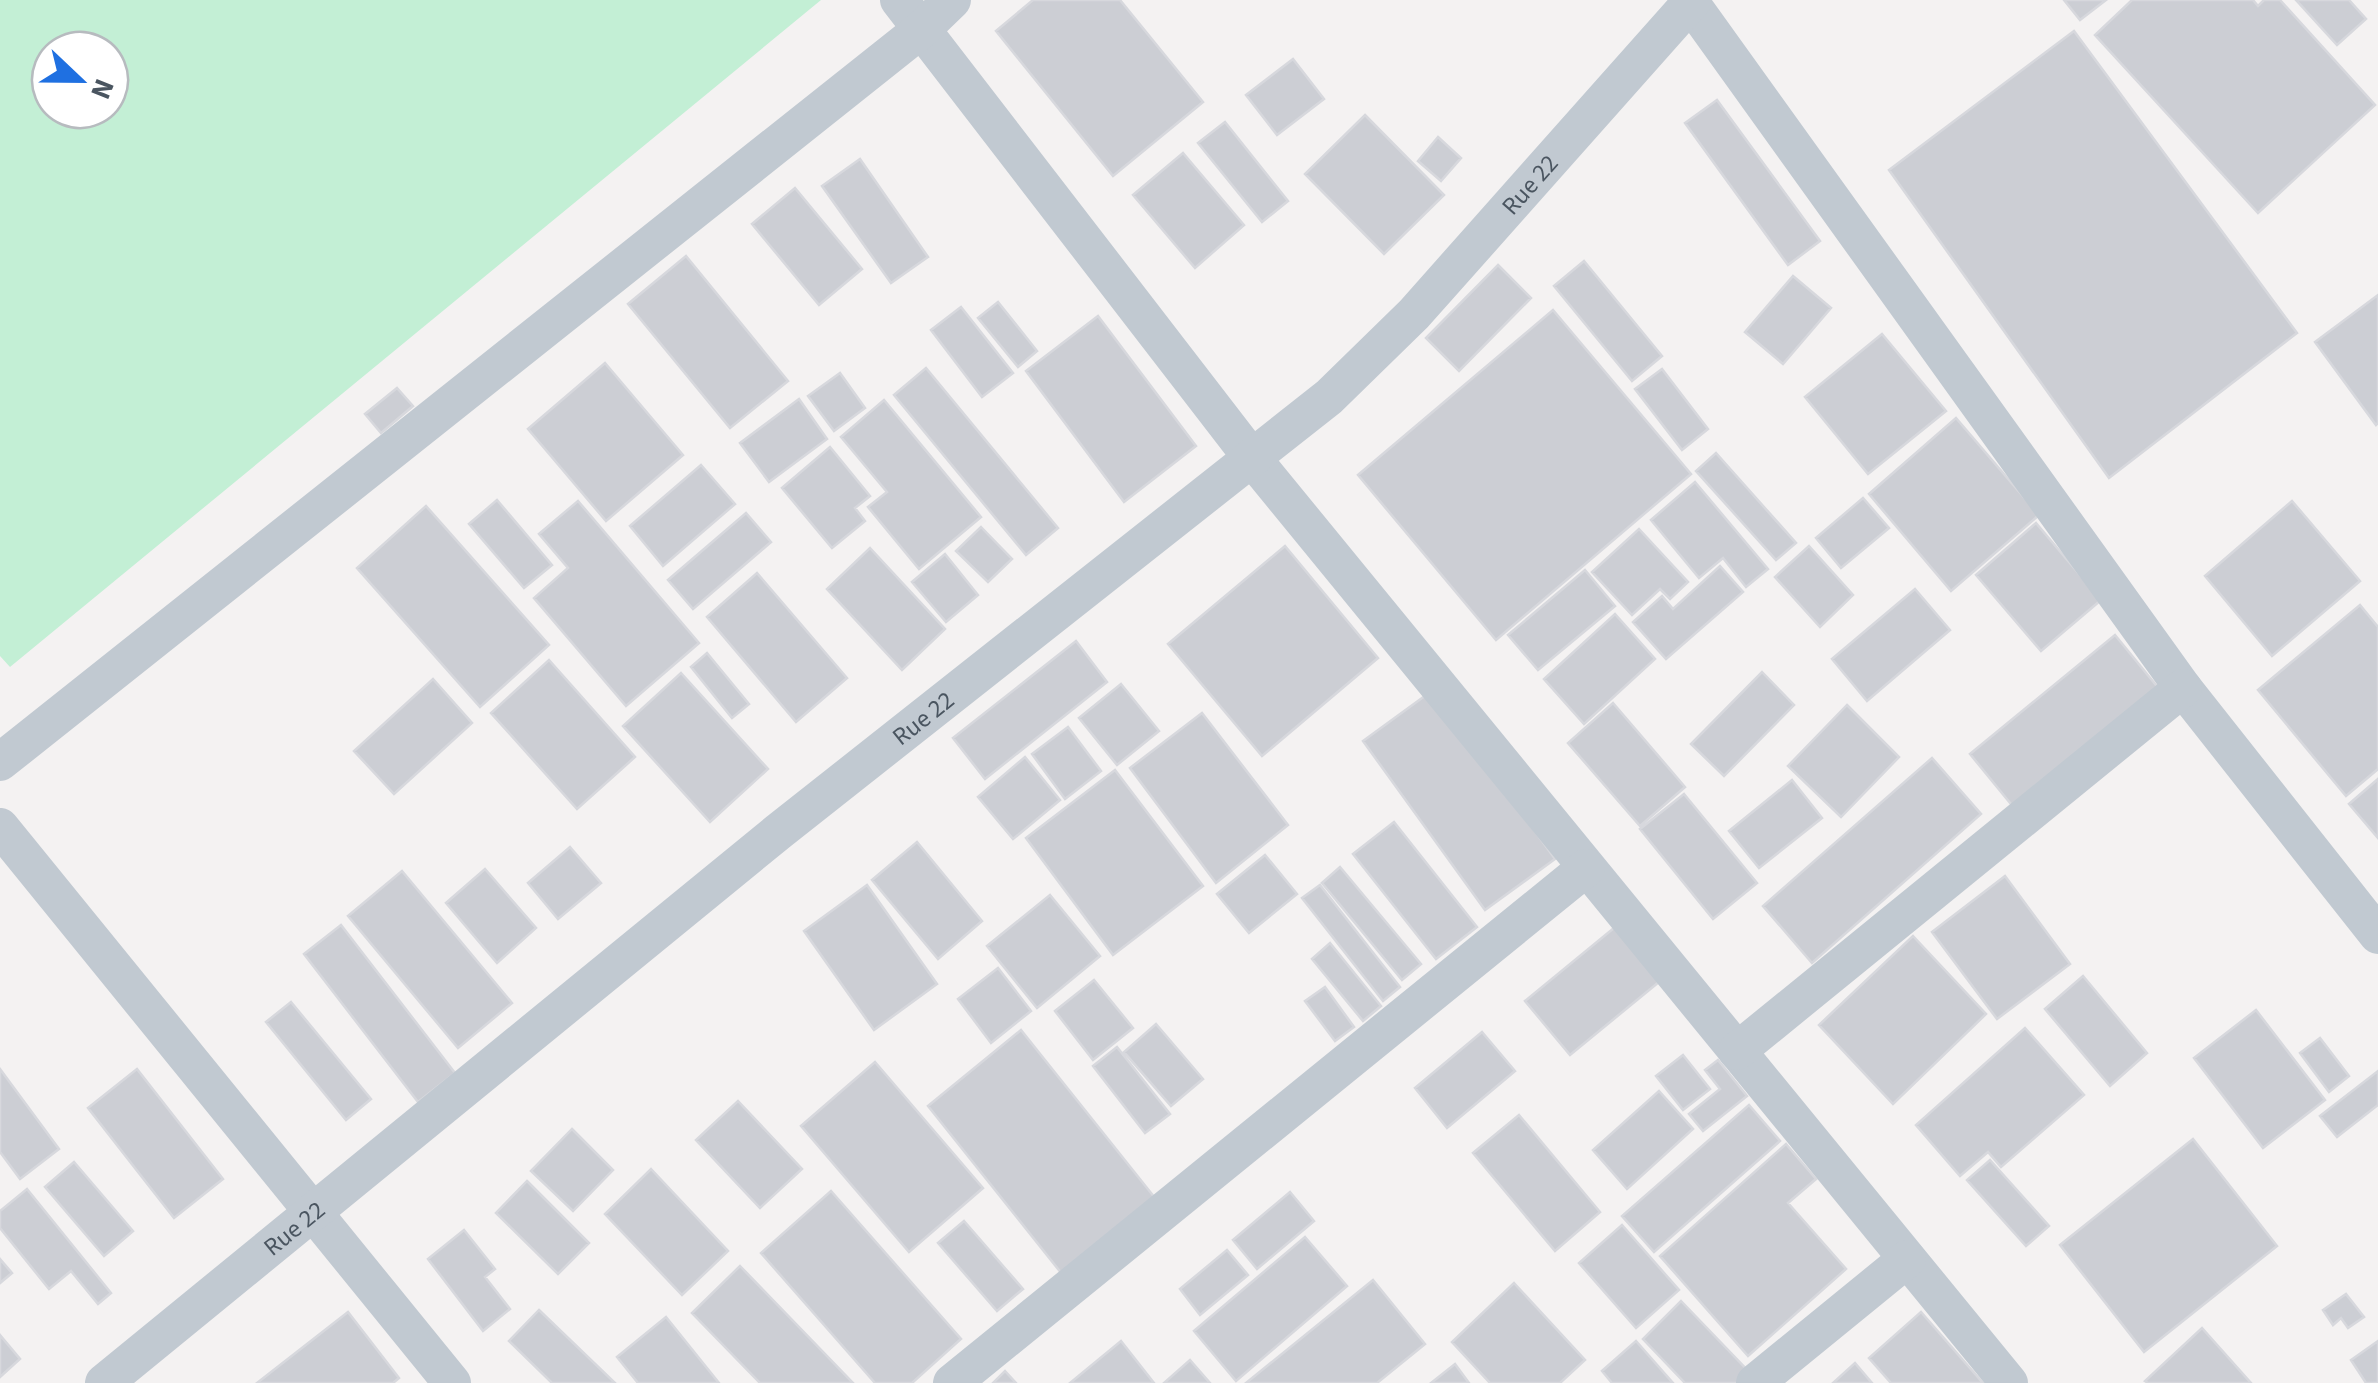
<svg xmlns="http://www.w3.org/2000/svg" width="2378" height="1383" font-family="'Source Sans 3',sans-serif">
  <rect width="100%" height="100%" fill="#f4f2f2"/>
  <path fill="#c3efd5" fill-rule="evenodd" d="M0,0H821L10,667L0,656ZM50,50H110V110H50Z"/>
  <path fill="#ccced4" stroke="#d7d8dd" stroke-width="2.5" d="M1033,0H1120L1203,102L1113,176L996,31Z
    M2064,0H2106L2080,20Z
    M2132,0H2253L2258,6L2264,0H2280L2375,105L2258,213L2095,35Z
    M2296,0H2349L2366,19L2337,45Z
    M2074,31L2297,333L2109,478L1889,170Z
    M1293,59L1324,99L1277,135L1246,95Z
    M1717,100L1820,241L1788,265L1685,123Z
    M1365,115L1444,195L1384,254L1305,174Z
    M1225,122L1288,201L1262,222L1198,143Z
    M1438,137L1461,158L1441,181L1418,161Z
    M1183,153L1244,225L1195,268L1133,195Z
    M860,159L928,257L891,283L822,186Z
    M795,188L862,269L819,305L752,224Z
    M686,256L788,381L730,428L628,304Z
    M1584,261L1662,356L1632,381L1554,286Z
    M1498,265L1531,298L1459,371L1426,338Z
    M1793,276L1831,308L1783,364L1745,332Z
    M2378,295V423L2376,425L2315,342Z
    M998,302L1037,351L1018,367L978,318Z
    M961,307L1013,373L982,397L931,330Z
    M1553,310L1691,474L1496,640L1358,475Z
    M1098,316L1196,446L1124,502L1026,371Z
    M1882,334L1946,411L1868,474L1805,397Z
    M605,363L683,455L606,521L528,429Z
    M926,368L1058,528L1026,555L894,395Z
    M1662,369L1708,429L1682,450L1635,389Z
    M840,373L865,408L834,431L808,396Z
    M397,388L413,406L381,433L365,414Z
    M799,399L827,439L769,482L740,443Z
    M884,400L981,517L919,569L868,507L887,492L841,437Z
    M1956,418L2039,515L1951,591L1869,494Z
    M830,447L870,496L855,508L865,521L832,548L782,488Z
    M1716,453L1796,543L1776,560L1696,471Z
    M701,465L735,504L663,566L630,526Z
    M1695,482L1768,569L1746,587L1723,558L1699,578L1651,520Z
    M1863,498L1889,528L1841,568L1816,538Z
    M497,500L552,565L524,588L469,524Z
    M578,501L699,643L626,706L534,598L568,568L539,534Z
    M2292,501L2360,581L2272,656L2205,576Z
    M426,506L549,645L480,707L357,568Z
    M746,513L771,542L693,609L668,580Z
    M2036,523L2101,600L2041,651L1976,575Z
    M981,527L1012,559L988,582L956,551Z
    M1639,529L1688,582L1670,599L1660,589L1632,615L1592,572Z
    M1285,546L1378,658L1262,756L1168,644Z
    M1809,546L1853,595L1820,627L1775,577Z
    M870,548L945,629L902,670L827,589Z
    M945,554L978,595L946,622L912,582Z
    M1720,566L1743,592L1666,659L1633,622L1662,596L1673,609Z
    M1585,570L1615,606L1538,670L1508,635Z
    M757,573L847,678L796,722L707,617Z
    M1915,589L1950,630L1867,701L1832,659Z
    M2360,605L2378,627V769L2346,796L2258,690Z
    M1615,614L1655,659L1584,724L1544,679Z
    M2115,635L2160,690L2015,809L1970,754Z
    M1076,641L1107,682L985,779L953,738Z
    M707,653L749,704L732,718L691,667Z
    M549,660L635,757L577,809L491,713Z
    M1762,672L1794,705L1724,776L1691,744Z
    M681,673L768,769L710,822L623,726Z
    M433,679L472,723L394,794L354,751Z
    M1121,684L1159,731L1117,765L1079,718Z
    M1433,690L1555,859L1485,910L1363,741Z
    M1613,703L1685,787L1640,826L1568,743Z
    M1847,705L1899,757L1841,817L1788,766Z
    M1202,713L1288,825L1216,883L1130,768Z
    M1068,727L1101,771L1065,799L1032,754Z
    M1025,757L1060,800L1013,839L978,797Z
    M1932,758L1981,814L1812,963L1763,906Z
    M1115,770L1203,886L1113,955L1026,838Z
    M2378,779V838L2349,804Z
    M1792,780L1822,818L1759,868L1729,831Z
    M1684,794L1757,883L1713,919L1640,829Z
    M1394,822L1477,927L1436,959L1353,854Z
    M917,842L982,921L938,959L872,880Z
    M570,847L601,883L558,919L528,883Z
    M1265,855L1297,894L1249,933L1217,894Z
    M1340,867L1421,964L1402,980L1322,883Z
    M485,869L536,928L497,963L446,903Z
    M402,871L512,1003L458,1048L348,916Z
    M2005,876L2070,964L1997,1019L1932,932Z
    M867,885L937,984L874,1030L804,931Z
    M1320,885L1400,987L1383,1001L1302,898Z
    M1050,895L1100,956L1037,1008L987,946Z
    M1620,923L1665,977L1570,1055L1525,1001Z
    M341,925L455,1073L418,1102L304,954Z
    M1913,936L1986,1014L1893,1104L1819,1025Z
    M1330,943L1381,1006L1363,1021L1312,959Z
    M998,968L1031,1011L991,1043L958,999Z
    M2083,976L2147,1053L2110,1086L2045,1009Z
    M1094,980L1133,1028L1093,1060L1055,1011Z
    M1325,987L1354,1027L1335,1041L1305,1001Z
    M291,1002L371,1099L346,1120L266,1022Z
    M2256,1010L2325,1100L2263,1148L2194,1058Z
    M1156,1024L1203,1079L1171,1106L1124,1052Z
    M2025,1028L2084,1095L2001,1167L1988,1152L1960,1176L1916,1125Z
    M1021,1030L1163,1208L1070,1284L928,1106Z
    M1482,1032L1515,1071L1447,1128L1415,1088Z
    M2320,1038L2349,1076L2329,1092L2300,1053Z
    M1117,1047L1170,1114L1145,1133L1093,1066Z
    M1683,1055L1710,1089L1683,1110L1656,1076Z
    M1718,1060L1747,1096L1703,1131L1689,1114L1720,1089L1705,1070Z
    M875,1062L983,1188L909,1252L801,1126Z
    M0,1069L59,1149L20,1179L0,1152Z
    M137,1069L223,1179L174,1218L88,1108Z
    M2378,1071V1105L2337,1137L2320,1116Z
    M1659,1091L1693,1129L1627,1189L1593,1150Z
    M738,1101L802,1169L760,1208L696,1140Z
    M1749,1105L1780,1141L1654,1252L1622,1216Z
    M1519,1115L1600,1212L1555,1251L1473,1153Z
    M572,1129L613,1170L573,1211L531,1171Z
    M2193,1139L2277,1246L2144,1352L2060,1245Z
    M1786,1144L1816,1179L1788,1203L1846,1269L1748,1356L1660,1256Z
    M1990,1160L2049,1226L2026,1246L1967,1180Z
    M74,1162L133,1231L104,1256L45,1187Z
    M651,1169L728,1251L682,1295L605,1214Z
    M527,1181L589,1243L558,1274L496,1213Z
    M27,1189L111,1293L98,1304L71,1271L49,1289L0,1228V1211Z
    M831,1191L961,1339L912,1383H875L761,1253Z
    M1290,1192L1314,1221L1257,1269L1233,1240Z
    M964,1221L1023,1289L997,1311L938,1243Z
    M1622,1225L1679,1290L1636,1328L1579,1263Z
    M464,1230L495,1269L485,1277L510,1309L483,1331L428,1259Z
    M1305,1237L1347,1286L1236,1381L1194,1331Z
    M1227,1250L1248,1275L1200,1315L1180,1289Z
    M0,1259L12,1273L0,1283Z
    M740,1266L853,1383H760L692,1313Z
    M1373,1280L1425,1344L1377,1383H1246Z
    M1514,1283L1585,1360L1560,1383H1490L1452,1342Z
    M2346,1294L2364,1317L2348,1328L2341,1318L2333,1325L2323,1310Z
    M1681,1301L1752,1375L1743,1383H1685L1643,1339Z
    M539,1310L615,1383H552L509,1341Z
    M348,1312L399,1378L393,1383H257Z
    M1921,1312L1983,1383H1891L1869,1358Z
    M666,1317L719,1383H638L617,1357Z
    M2202,1328L2251,1383H2148L2145,1381Z
    M0,1335L20,1359L0,1377Z
    M1121,1341L1154,1383H1070Z
    M1636,1341L1673,1383H1612L1602,1371Z
    M2378,1341V1383H2366L2351,1360Z
    M1190,1360L1210,1383H1164Z
    M1855,1363L1872,1383H1833Z
    M1455,1364L1469,1383H1431Z
    M1005,1371L1016,1383H993Z"/>
  <g fill="none" stroke-linecap="round" stroke-linejoin="round">
    <g stroke="#c1c9d1" stroke-width="38">
      <path d="M899,0L1252,458L2009,1383"/>
      <path d="M1690,2L2183,688L2378,935"/>
      <path d="M0,762L922,29L952,0"/>
      <path d="M0,827L452,1383"/>
      <path d="M1737,1051L2183,688"/>
      <path id="s1" d="M104,1383L778,832L1329,397L1414,314L1693,0"/>
      <path d="M952,1383L1586,868"/>
      <path d="M1755,1383L1907,1259"/>
    </g>
  </g>
  <g text-anchor="middle" stroke-width="8" stroke-linejoin="round" paint-order="stroke">
    <g font-size="25" fill="#4a5560" stroke="#fff">
      <text dy="9" stroke="none"><textPath href="#s1" startOffset="1865">Rue 22</textPath></text>
      <text dy="9" stroke="none"><textPath href="#s1" startOffset="1055">Rue 22</textPath></text>
      <text dy="9" stroke="none"><textPath href="#s1" startOffset="245">Rue 22</textPath></text>
    </g>
  </g>
  <g transform="translate(80 80) rotate(112)"><circle r="48" fill="#ffffff" stroke="#b7bbbf" stroke-width="2.5"/>
  <path d="M0-8L18 38L0 25L-18 38Z" fill="#1f70e1"/>
  <text y="-15" font-size="28" font-weight="bold" text-anchor="middle" fill="#4a5560">N</text>
  </g>
</svg>
